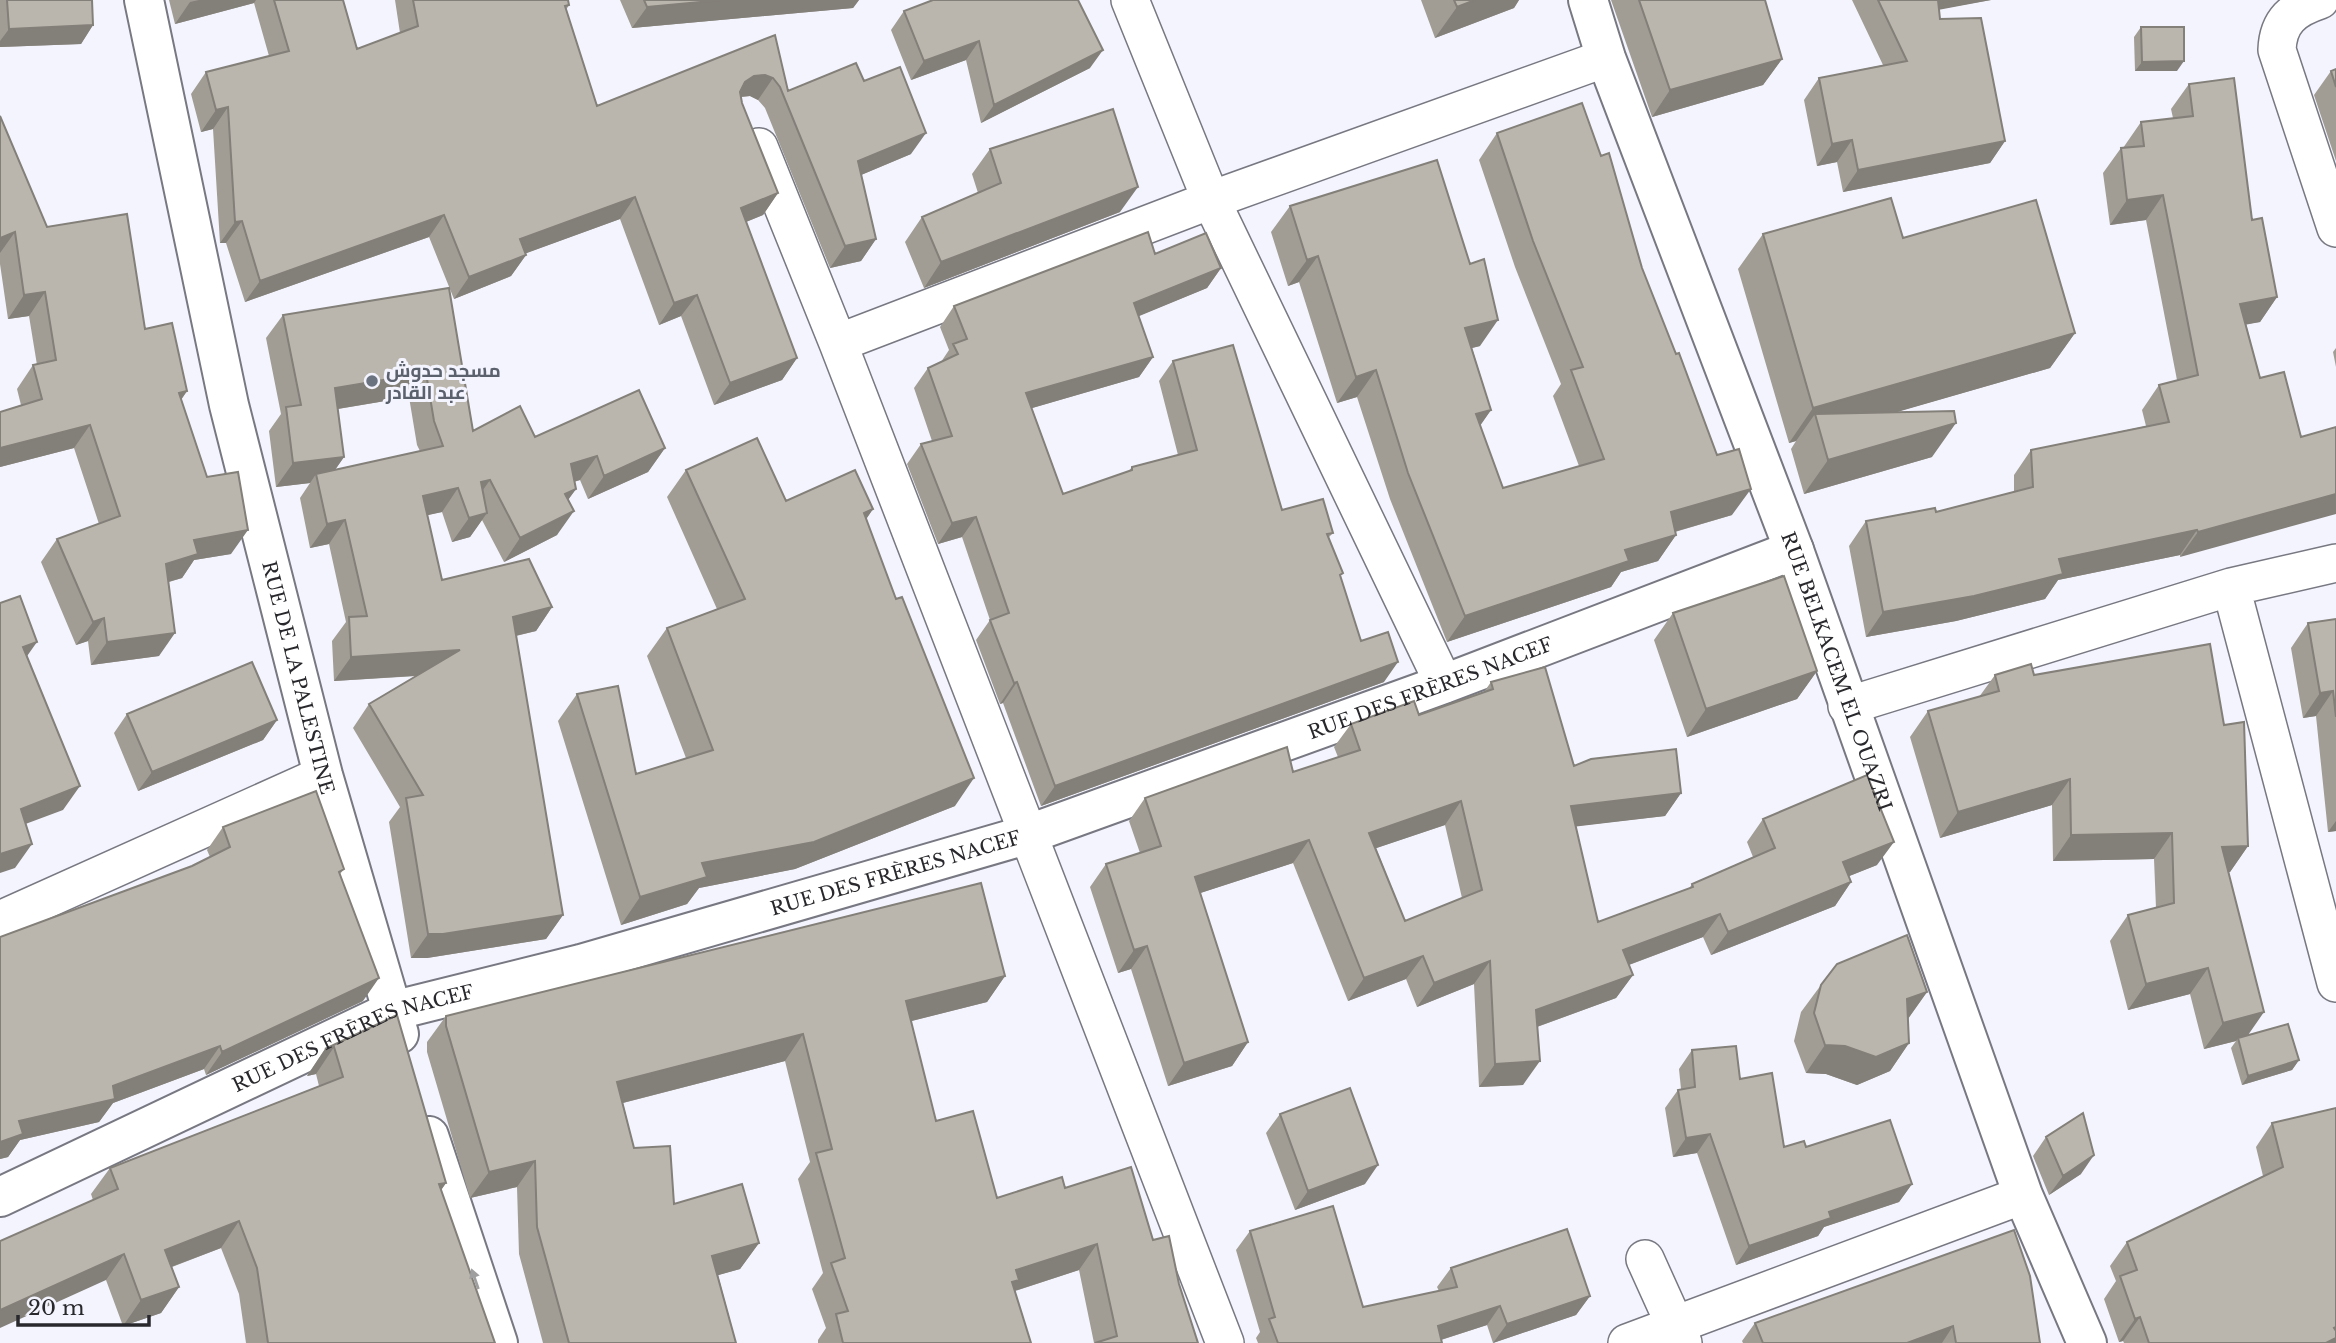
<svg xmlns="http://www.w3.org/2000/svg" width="2336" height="1343" font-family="'Libre Baskerville',Cairo,serif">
  <rect width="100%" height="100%" fill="#f3f4fe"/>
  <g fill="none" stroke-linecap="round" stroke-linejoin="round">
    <defs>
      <path id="minor" d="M1130,0L1211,200L1444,684
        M2320,0C2293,9 2278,21 2277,50L2336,228
        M759,147L838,343L1225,1343
        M838,343L1211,200L1606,58
        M2231,587L2336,563
        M1847,706L2231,587L2336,983
        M0,920L323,775
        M1645,1259L1683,1343
        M1627,1343L2023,1195"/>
      <g id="tertiary">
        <path id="s1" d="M144,0L229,405L323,775L399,1034"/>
        <path id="s2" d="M1588,0L1606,58L1794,550L2023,1195L2087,1343"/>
        <path d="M429,1136L498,1343"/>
        <path id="s3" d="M0,1197L392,1011L581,964L1026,835L1444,684L1794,550"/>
      </g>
    </defs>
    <use href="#minor" stroke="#777881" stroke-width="40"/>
    <use href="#tertiary" stroke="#777881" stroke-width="42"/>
    <use href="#minor" stroke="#fff" stroke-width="37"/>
    <use href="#tertiary" stroke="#fff" stroke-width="38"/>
  </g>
  <path fill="#a19d95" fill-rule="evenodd" d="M0,0H92L93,25L81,44L0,47Z
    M169,0H343L357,49L400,33L395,0H570H568L569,5L566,10L597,106L775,35L788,91L864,81L911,154L861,175L876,239L861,261L830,268L765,108L758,100L750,96L741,97L742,103L778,193L763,215L746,222L797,358L782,380L714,405L681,316L659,325L620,219L526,253V255L511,276L454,299L429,237L245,302L226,243H220L213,129L201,132L191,94L206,72L269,56L254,3L175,24Z
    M620,0H859L853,8L632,28Z
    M930,0H1078L1090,68L981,123L966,60L911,80L891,30L904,11L930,1Z
    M1421,0H1519L1514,8L1435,38Z
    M1611,0H1765L1782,59L1763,85L1652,117Z
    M1852,0H1991L1939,9L1940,19L2005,141L1990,163L1843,192L1837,162L1817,166L1804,100L1819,78L1883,65Z
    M2141,27L2177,71H2135L2134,37Z
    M2336,69V161L2314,95L2331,71Z
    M2189,84L2252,220L2277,297L2260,322L2246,324L2260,378L2301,437L2180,557V555L2058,580L2045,599L1956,621L1866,637L1849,546L1866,521L1936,512L2014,492V475L2031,450L2146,426L2142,410L2159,385L2177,380L2146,220L2110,225L2103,173L2121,148H2123L2141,122L2173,118L2171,109Z
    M0,116L47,227L145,329L187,391L181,400L231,554L194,560L182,578L169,582L159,656L91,665L88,641L76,645L41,562L57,539L99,524L74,448L0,467V412L21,405L17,389L33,365H37L29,316L8,319L0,264Z
    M1497,133L1642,268L1732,515L1675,532L1676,535L1658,561L1621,572L1611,587L1447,642L1390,499L1357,397L1337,403L1299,282L1288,286L1271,232L1290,206L1480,346L1472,348L1491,410L1480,425L1503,488L1579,466L1553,396L1561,384L1515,267L1479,160Z
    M990,149L1120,212L924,288L905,242L922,217L978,193L972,174Z
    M1763,234L1903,238L2075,333L2050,368L1896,412L1932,457L1804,494L1791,449L1796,441L1789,443L1738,269Z
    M1155,254L1221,268L1207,288L1138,316L1153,357L1139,377L1032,408L1063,494L1128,472L1132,467L1178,455L1159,381L1173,361L1282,510L1333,533L1328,538L1361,641L1384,682L1041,806L1003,703L1000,704L976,640L990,620L962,537L938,544L907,464L921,444L932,441L914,388L928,368L941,362L949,350L940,327L954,306Z
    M449,288L473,431L665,448L648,472L588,499L580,480L574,482L576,489L568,500L557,535L504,562L482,520L470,537L452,542L442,512L427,515L442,580L552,607L536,631L516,636L563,915L546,939L427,958H411L389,822L400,807L353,728L369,704L417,676L334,681L332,641L346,622L329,544L310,548L300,498L310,483L276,487L269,431L281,414L266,338L283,315ZM409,397L417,445L420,451L335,470L344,457L338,409Z
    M2336,348V367L2333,352Z
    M686,470L786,501L873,509L866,519L955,806L795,869L699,888L687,904L621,925L558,721L577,694L636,774L686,758L647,656L667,628L717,609L667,497Z
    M1673,613L1817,671L1797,699L1687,737L1654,640Z
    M2336,619V831L2328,832L2316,716L2303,718L2291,648L2308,623Z
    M1995,675H2034L2224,725L2248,846L2230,872H2229L2248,1035L2299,1060L2292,1070L2242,1085L2231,1048L2236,1041L2204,1049L2190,994L2128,1010L2110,941L2128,915L2156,908L2154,859L2053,861L2052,805L1940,838L1910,737L1928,711L1979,697Z
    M1491,682L1574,766L1681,793L1665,816L1576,826L1598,922L1689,889L1692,884L1753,857L1747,842L1763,819L1877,865L1849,876L1851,882L1835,906L1711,955L1703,937L1629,965L1633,975L1616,998L1537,1027L1523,1085L1479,1087L1474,984L1417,1007L1406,979L1348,1001L1293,863L1200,893L1248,1042L1232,1066L1168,1086L1131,969L1118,973L1090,887L1106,864L1140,853L1129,821L1145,798L1293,772L1338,757L1334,747L1351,724L1419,715L1484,692ZM1445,825L1462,898L1405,921L1376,848Z
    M127,714L277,720L263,740L138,791L114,733Z
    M223,827L344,869L340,874L363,1001L206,1075L204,1069L113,1103L99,1122L20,1140L8,1157L0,1159V937L192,866L210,857L207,850Z
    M1005,976L987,1002L911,1021L936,1121L997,1198L1065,1188L1153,1240L1179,1284L1198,1343H1094L1079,1270L1015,1291L1031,1343H818V1340L826,1328L812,1289L823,1273L798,1179L810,1162L785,1061L623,1103L634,1148L674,1204L759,1243L740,1269L718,1275L736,1343H543L519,1254L517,1187L470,1198L427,1052V1042L446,1016Z
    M1821,985L1927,992L1908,1019L1909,1043L1890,1071L1857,1085L1826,1074L1806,1073L1794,1041L1801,1012Z
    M397,1015L446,1183L441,1190L495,1343H246L239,1294L221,1248L172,1267L179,1287L161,1313L123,1326L106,1280L93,1200L91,1194L110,1168L319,1086L316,1074L307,1076L325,1049Z
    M1692,1050L1740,1079L1784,1147H1806L1912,1184L1899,1202L1824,1227L1818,1236L1736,1265L1697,1153L1673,1157L1665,1108L1678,1090L1681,1089L1679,1069Z
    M1280,1114L1365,1184L1295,1210L1266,1133Z
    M2272,1123L2336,1343H2124L2123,1341L2119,1342L2104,1299L2116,1281L2110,1266L2127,1242L2263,1176L2256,1147Z
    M2046,1137L2081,1174L2049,1195L2033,1156Z
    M2014,1230L2040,1343H1743L1742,1341L1755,1323Z
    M1250,1231L1363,1307L1439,1291L1437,1287L1451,1268L1590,1296L1576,1315L1493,1343L1487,1325L1441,1340L1442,1343H1258L1256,1338L1260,1332L1236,1250Z"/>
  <path fill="#837f79" d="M199,0H256L254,3L175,24L190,2Z
    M722,0H859L853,8L632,28L647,7Z
    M1475,0H1519L1514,8L1435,38L1457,7Z
    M1931,0H1991L1922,13Z
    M93,25L81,44L0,47V41L9,29Z
    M979,41L966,60L911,80L924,61Z
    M1103,50L1090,68L981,123L994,105Z
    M1782,59L1763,85L1652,117L1670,90Z
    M2184,61L2177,71H2135L2142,62Z
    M765,75L773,78L758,100L750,96L739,97L745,82L754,76Z
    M228,107L213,129L201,132L216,110Z
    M926,133L911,154L842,183L858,161Z
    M1852,140L1837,162L1817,166L1832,144Z
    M2005,141L1990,163L1843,192L1858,170Z
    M1138,187L1120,212L924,288L941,262Z
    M778,193L763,215L726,230L741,208Z
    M2163,195L2146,220L2110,225L2127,200Z
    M635,197L620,219L505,261L520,239Z
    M444,215L429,237L245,302L260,281Z
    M242,221L226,243H220L235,222Z
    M15,232L0,253V238Z
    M876,239L861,261L830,268L845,246Z
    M526,255L511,276L454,299L469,277Z
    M1318,256L1299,282L1288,286L1307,260Z
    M1221,268L1207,288L1120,324L1134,303Z
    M45,292L29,316L8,319L24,295Z
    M697,295L681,316L659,325L674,303Z
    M2277,297L2260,322L2223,329L2240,304Z
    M1498,320L1480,346L1447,354L1465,328Z
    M2075,333L2050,368L1821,434L1815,414L1796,441L1789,443L1813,408Z
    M1153,357L1139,377L1012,414L1026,393Z
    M797,358L782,380L714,405L730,383Z
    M1376,370L1357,397L1337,403L1356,377Z
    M426,373L409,397L319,412L335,388Z
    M187,391L171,414L179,393Z
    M1491,410L1473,436L1476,414Z
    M1956,423L1932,457L1804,494L1828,460Z
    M90,425L74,448L0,467V448Z
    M665,448L648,472L588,499L604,476Z
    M597,456L580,480L554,487L571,464Z
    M344,457L327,481L316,474L310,483L276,487L293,463Z
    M490,480L473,504L481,482Z
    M458,488L442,512L406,520L423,496Z
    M576,489L559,512L565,494Z
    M1751,489L1732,515L1653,538L1671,512Z
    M2336,494V514L2180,557L2198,532Z
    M873,509L854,537L864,513Z
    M574,511L557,535L504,562L520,538Z
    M487,513L470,537L452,542L469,518Z
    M976,517L962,537L938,544L952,523Z
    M345,520L329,544L310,548L327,524Z
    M248,530L231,554L194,560L182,578L150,587L166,564L194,540Z
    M2197,530L2180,555L2058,580L2045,599L1956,621L1866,637L1883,612L2059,559Z
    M1676,535L1658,561L1621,572L1611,587L1447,642L1465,616L1625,550Z
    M552,607L536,631L497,640L513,617Z
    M104,618L88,641L76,645L93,622Z
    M175,633L159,656L91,665L107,642Z
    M37,642L20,666L23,647Z
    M460,650L443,674L334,681L351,657Z
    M1398,662L1384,682L1041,806L1055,786Z
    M1817,671L1797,699L1687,737L1706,709Z
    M1017,682L1003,703L1000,704L1014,683Z
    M2333,691L2316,716L2303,718L2320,693Z
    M277,720L263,740L138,791L152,772Z
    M974,778L955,806L795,869L699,888L687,904L621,925L640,897L702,863Z
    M2070,779L2052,805L1940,838L1958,812Z
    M80,786L63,810L4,832L21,809Z
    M1681,793L1665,816L1555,829L1571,806Z
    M1461,801L1445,825L1353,856L1369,833Z
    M2336,821V831L2328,832Z
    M2172,833L2154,859L2053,861L2071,835Z
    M1309,840L1293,863L1179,900L1195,877Z
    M1894,842L1877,865L1827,885L1843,862Z
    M32,844L15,868L0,873V854Z
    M2248,846L2230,872L2204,873L2222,847Z
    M1851,882L1835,906L1711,955L1728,932Z
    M1720,914L1703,937L1607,973L1623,950Z
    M563,915L546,939L427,958H411L428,934Z
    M1147,946L1131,969L1118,973L1134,950Z
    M1423,956L1406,979L1348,1001L1364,978Z
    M1490,961L1474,984L1417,1007L1434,983Z
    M2208,968L2190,994L2128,1010L2146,984Z
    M1633,975L1616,998L1520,1033L1536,1010Z
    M1005,976L987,1002L888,1027L906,1001Z
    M379,978L363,1001L206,1075L222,1052Z
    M1927,992L1907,1020V999Z
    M2264,1012L2246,1038H2238L2236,1041L2204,1049L2223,1023Z
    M803,1034L785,1061L599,1109L617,1082Z
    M1248,1042L1232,1066L1168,1086L1184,1063Z
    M1909,1043L1890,1071L1857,1085L1826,1074L1806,1073L1825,1045L1845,1046Z
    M220,1046L204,1069L113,1103L99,1122L20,1140L8,1157L0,1159V1142L19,1121Z
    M334,1047L316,1074L307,1076L325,1049Z
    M2299,1060L2292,1070L2242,1085L2248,1076Z
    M1540,1061L1523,1085L1479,1087L1495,1064Z
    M1710,1134L1697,1153L1673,1157L1686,1138Z
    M2094,1155L2081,1174L2049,1195L2063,1176Z
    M535,1161L517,1187L470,1198L489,1172Z
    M1378,1165L1365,1184L1295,1210L1308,1191Z
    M446,1183L428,1209L439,1184Z
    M1912,1184L1899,1202L1824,1227L1818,1236L1736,1265L1749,1246L1829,1212Z
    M239,1221L221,1248L147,1276L165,1250Z
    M759,1243L740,1269L694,1282L712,1256Z
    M1097,1244L1079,1270L1011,1292L1001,1306L1016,1270Z
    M124,1254L106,1280L0,1328V1310Z
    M179,1287L161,1313L123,1326L141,1300Z
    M1590,1296L1576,1315L1493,1343L1507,1324Z
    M1500,1306L1487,1325L1431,1343L1438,1326Z
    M2140,1317L2123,1341L2119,1342L2135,1319Z
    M1953,1326L1942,1343H1907Z
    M2336,1327V1343H2323L2334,1328Z"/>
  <path fill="#bbb6ad" stroke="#837f79" stroke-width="2" fill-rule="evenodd" d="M7,0H92L93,25L9,29Z
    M274,0H343L357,49L418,26L413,0H568L569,5L565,6L597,106L775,35L788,91L856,63L864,81L900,67L926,133L858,161L876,239L845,246L780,87L773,78L765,75L754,76L745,82L740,92L742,103L778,193L741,208L797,358L730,383L697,295L674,303L635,197L520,239L526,255L469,277L444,215L260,281L242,221L235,222L228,107L216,110L206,72L289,51Z
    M644,0H722L647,7Z
    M933,0H1078L1103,50L994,105L979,41L924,61L904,11Z
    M1454,0H1475L1457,7Z
    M1639,0H1765L1782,59L1670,90Z
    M1878,0H1938L1940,19L1981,18L2005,141L1858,170L1852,140L1832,144L1819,78L1907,61Z
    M2141,27H2184V61L2142,62Z
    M2336,69V87L2331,71Z
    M2234,78L2252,220L2262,218L2277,297L2240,304L2260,378L2284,372L2301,437L2336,427V494L2198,532L2197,530L2059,559L2063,574L1974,596L1883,612L1866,521L1935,508L1936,512L2033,487L2031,450L2169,422L2159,385L2198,375L2163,195L2127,200L2121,148L2144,146L2141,122L2193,116L2189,84Z
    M1582,103L1601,156L1609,153L1642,268L1676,354L1679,353L1717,455L1739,449L1751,489L1671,512L1676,535L1625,550L1629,561L1465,616L1408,473L1376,370L1356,377L1318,256L1307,260L1290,206L1437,160L1470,264L1484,259L1498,320L1465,328L1491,410L1476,414L1503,488L1604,459L1571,370L1583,367L1533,241L1497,133Z
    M1113,109L1138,187L941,262L922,217L1001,183L990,149Z
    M0,116L47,227L127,214L145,329L172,323L187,391L179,393L207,477L238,472L248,530L194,540L198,554L166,564L175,633L107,642L104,618L93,622L57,539L120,516L90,425L0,448V412L42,399L33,365L56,360L45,292L24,295L15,232L0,238Z
    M1891,198L1903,238L2036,200L2075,333L1813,408L1763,234Z
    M1148,232L1155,254L1206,233L1221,268L1134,303L1153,357L1026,393L1063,494L1132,470V467L1197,450L1173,361L1233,345L1282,510L1323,499L1333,533L1327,534L1343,573L1340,575L1361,641L1388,632L1398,662L1055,786L1017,682L1014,683L990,620L1009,613L976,517L952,523L921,444L952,436L928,368L958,354L953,344L967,339L954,306Z
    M449,288L473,431L520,406L535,437L639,390L665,448L604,476L597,456L571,464L576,489L565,494L574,511L520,538L490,480L481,482L487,513L469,518L458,488L423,496L442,580L529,559L552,607L513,617L563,915L443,934H428L406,798L423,795L369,704L460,650L351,657L349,617L367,616L345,520L327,524L316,474L443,446L434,421L426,373L335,388L344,457L293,463L286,407L301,405L283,315Z
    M1954,411L1956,423L1828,460L1815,414Z
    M757,438L786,501L855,470L873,509L864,513L896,599L902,597L974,778L814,842L702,863L707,877L640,897L577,694L618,686L636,774L713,750L667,628L745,599L686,470Z
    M1784,576L1817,671L1706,709L1673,613Z
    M20,596L37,642L23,647L80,786L21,809L32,844L0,854V603Z
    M2336,619V717L2333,691L2320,693L2308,623Z
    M2210,644L2224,725L2244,722L2248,846L2222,847L2264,1012L2223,1023L2208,968L2146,984L2128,915L2174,903L2172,833L2071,835L2070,779L1958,812L1928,711L1999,691L1995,675L2031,664L2034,675Z
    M252,662L277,720L152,772L127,714Z
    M1545,667L1574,766L1591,759L1676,749L1681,793L1571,806L1598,922L1693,887L1692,884L1775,848L1763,819L1867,775L1894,842L1843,862L1851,882L1728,932L1720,914L1623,950L1633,975L1536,1010L1540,1061L1495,1064L1490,961L1434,983L1423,956L1364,978L1309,840L1195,877L1248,1042L1184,1063L1147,946L1134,950L1106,864L1161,846L1145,798L1287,747L1293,772L1360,750L1351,724L1414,701L1419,715L1493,689L1491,682ZM1461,801L1482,890L1405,921L1369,833Z
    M316,791L344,869L339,872L379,978L222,1052L220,1046L113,1086L115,1099L19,1121L23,1134L0,1142V937L192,866L230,847L223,827Z
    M981,883L1005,976L906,1001L936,1121L973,1111L997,1198L1062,1177L1065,1188L1131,1167L1153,1240L1169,1236L1179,1284L1198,1343H1095L1117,1336L1097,1244L1016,1270L1019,1280L1012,1282L1031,1343H843L836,1314L848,1311L831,1263L845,1258L816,1153L832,1149L803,1034L617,1082L634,1148L670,1146L674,1204L742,1184L759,1243L712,1256L736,1343H569L537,1227L535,1161L489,1172L446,1026V1016Z
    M1907,935L1927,992L1907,999L1909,1043L1876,1057L1845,1046L1825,1045L1814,1013L1821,985L1837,964Z
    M397,1015L446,1183L439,1184L495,1343H268L257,1268L239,1221L165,1250L179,1287L141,1300L124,1254L0,1310V1241L118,1189L110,1168L343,1077L334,1047L325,1049Z
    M2288,1024L2299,1060L2248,1076L2238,1038Z
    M1736,1046L1740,1079L1772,1073L1784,1147L1804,1141L1806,1147L1890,1120L1912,1184L1829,1212L1831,1218L1749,1246L1710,1134L1686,1138L1678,1090L1695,1087L1692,1050Z
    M1350,1088L1378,1165L1308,1191L1280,1114Z
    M2336,1108V1327L2334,1328L2336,1331V1338L2326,1343H2149L2140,1317L2135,1319L2120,1276L2137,1270L2127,1242L2283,1167L2272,1123Z
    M2083,1113L2094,1155L2063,1176L2046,1137Z
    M1333,1206L1363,1307L1457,1287L1451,1268L1567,1229L1590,1296L1507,1324L1500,1306L1438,1326L1442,1343H1278L1269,1319L1275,1317L1250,1231Z
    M2014,1230L2030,1276L2040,1343H1956L1953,1326L1907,1343H1763L1755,1323Z"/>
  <defs><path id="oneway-solid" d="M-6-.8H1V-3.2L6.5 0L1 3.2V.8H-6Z" transform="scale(1.75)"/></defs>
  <use fill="#9f9fa0" href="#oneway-solid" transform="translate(475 1279) rotate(-109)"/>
  <circle fill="#6b7280" stroke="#f3f4fe" stroke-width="2.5" cx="372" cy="381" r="7"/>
  <g text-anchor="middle" stroke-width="6" stroke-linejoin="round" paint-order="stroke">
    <g font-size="19" font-weight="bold" fill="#5b616d" stroke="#f3f4fe" text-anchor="start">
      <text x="386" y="377">مسجد حدوش<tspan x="386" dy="22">عبد القادر</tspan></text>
    </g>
    <g font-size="19" fill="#29292d" stroke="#f3f4fe">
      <text dy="7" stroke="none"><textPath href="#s2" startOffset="716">RUE BELKACEM EL OUAZRI</textPath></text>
      <text dy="7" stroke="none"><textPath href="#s1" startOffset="695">RUE DE LA PALESTINE</textPath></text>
      <text dy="7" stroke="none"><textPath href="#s3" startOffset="1522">RUE DES FRÈRES NACEF</textPath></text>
      <text dy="7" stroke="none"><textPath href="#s3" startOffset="956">RUE DES FRÈRES NACEF</textPath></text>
      <text dy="7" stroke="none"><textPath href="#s3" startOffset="388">RUE DES FRÈRES NACEF</textPath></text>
    </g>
  </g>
  <path d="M18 1315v10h131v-10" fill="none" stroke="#29292d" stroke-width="3.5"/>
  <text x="28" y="1315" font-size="21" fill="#29292d" stroke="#f3f4fe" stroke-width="5" paint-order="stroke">20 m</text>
</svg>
